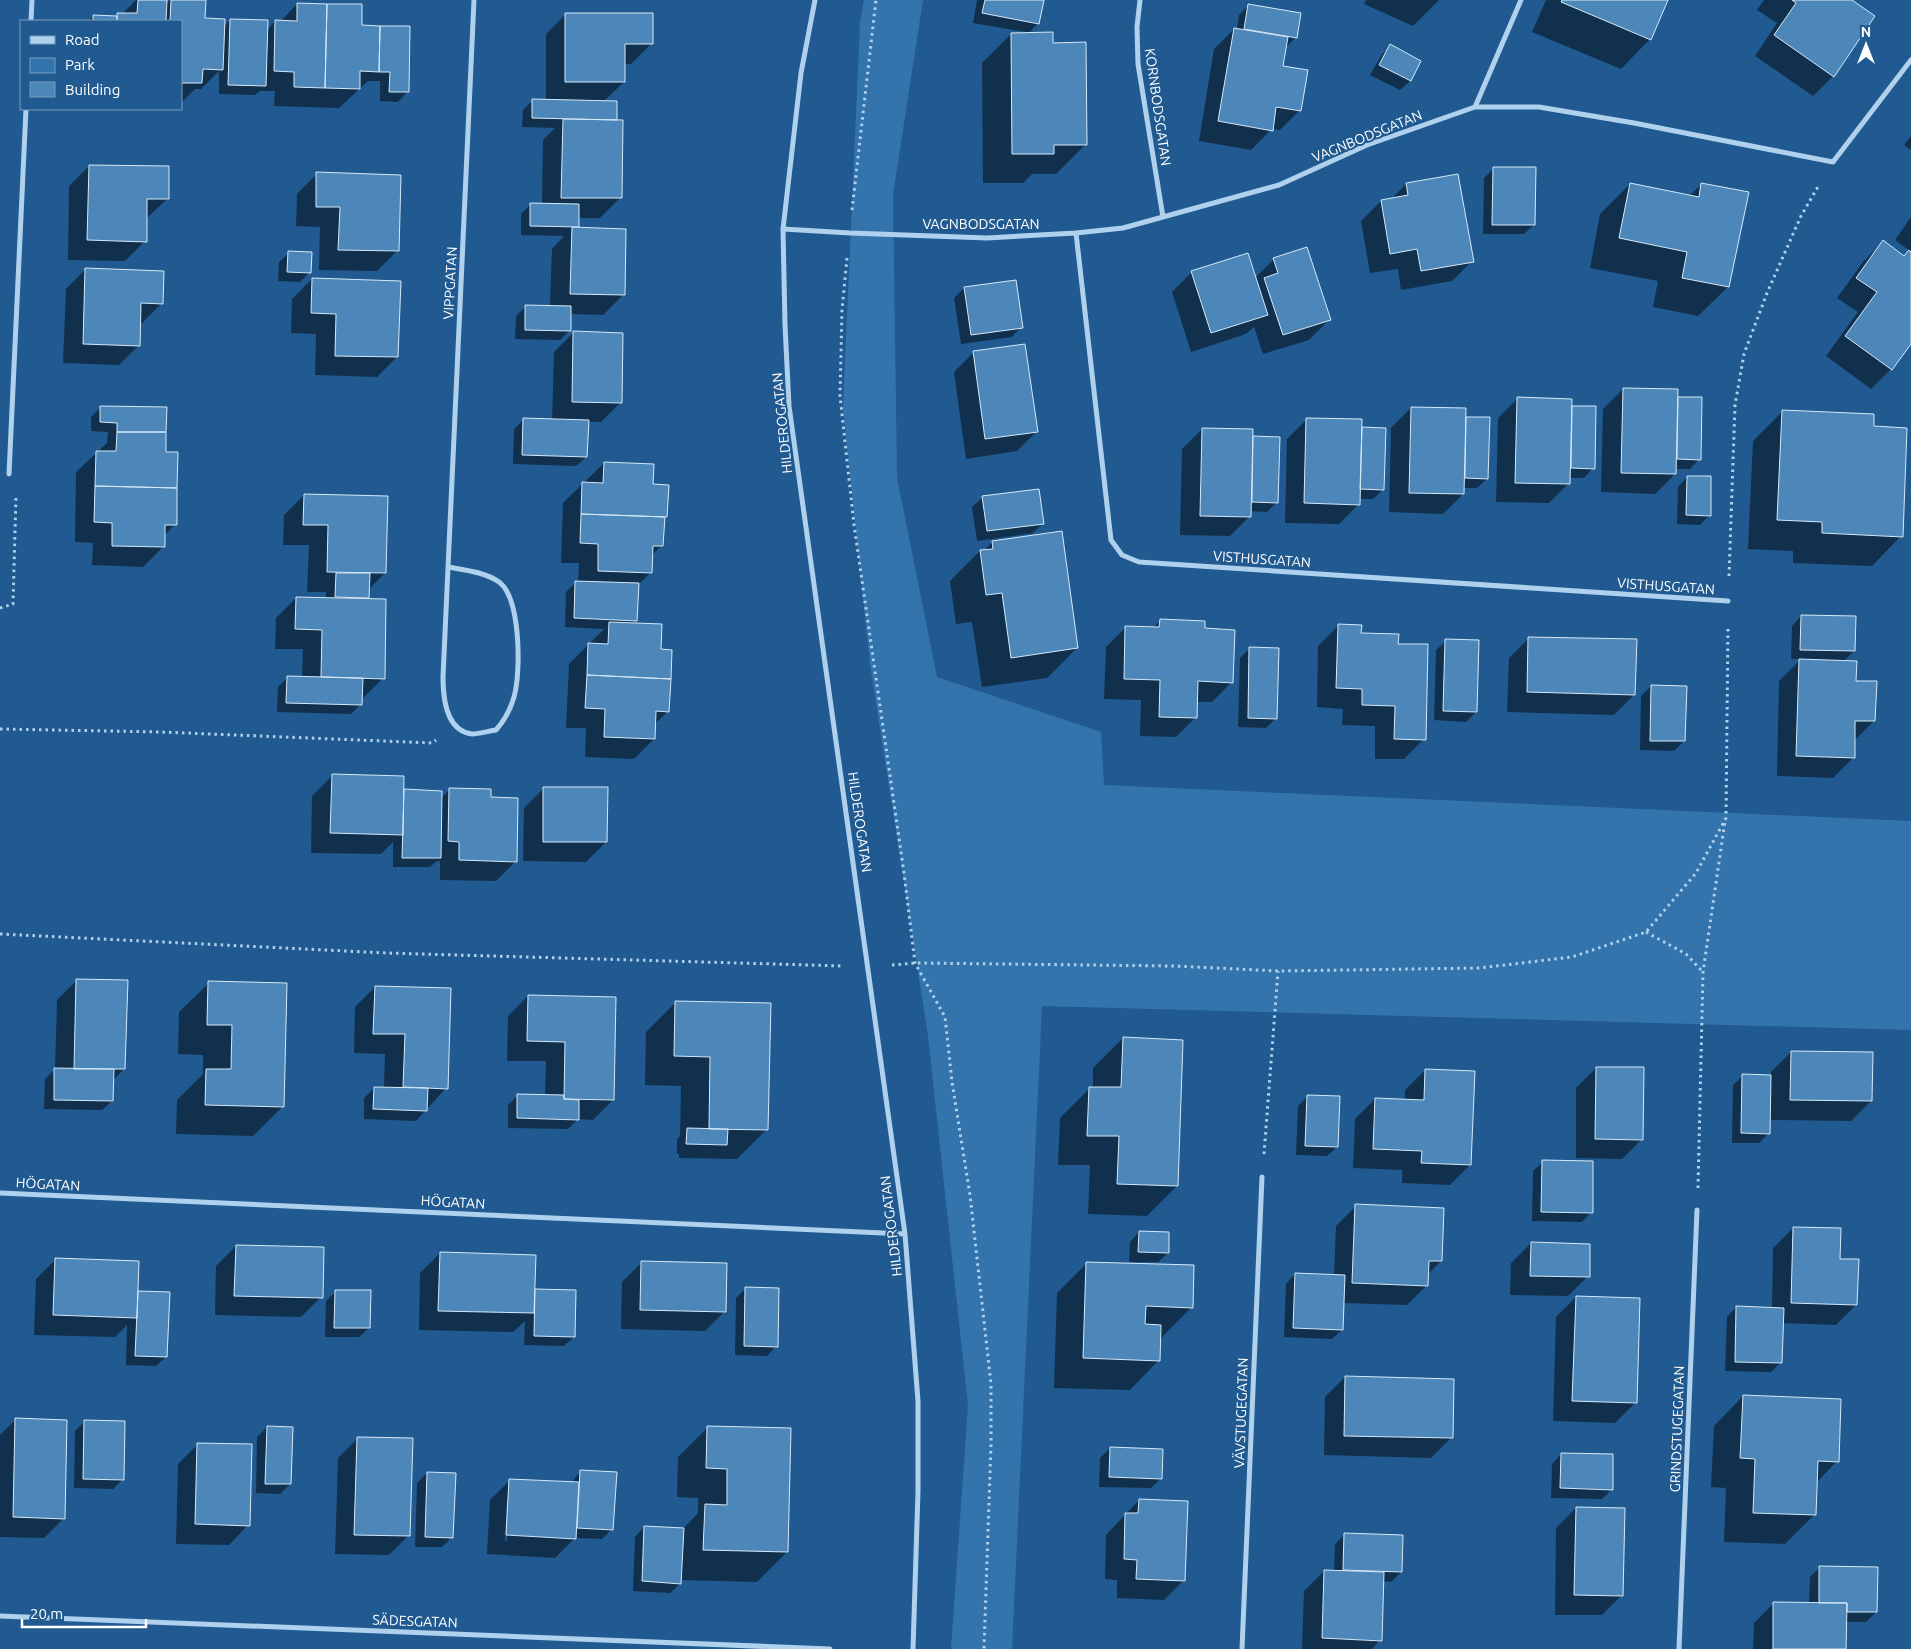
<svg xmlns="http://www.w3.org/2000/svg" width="1911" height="1649" font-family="Ubuntu,sans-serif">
  <rect width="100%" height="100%" fill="#205a90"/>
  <path fill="#3474ad" d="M864,0H923L893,195L897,478L937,677L1101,732L1104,785L1911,821V1030L1042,1006L1012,1649H951L968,1405L928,1036L870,664L843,408L860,23Z"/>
  <path fill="#0007" fill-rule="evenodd" d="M136,0H165V5L170,0H203L204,19L223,28L230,20L266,31L275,21L280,22L297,4L361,26L407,92L398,102L380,101V81H368L339,108L274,106L275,91H260L255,95L219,94V71L201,89H195L181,103V21H88L93,16L114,17L118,14H122Z
    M977,0H1043L1038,23L1028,34L1051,44L1086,144L1056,174H1032L1023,183H983L982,63L1011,34L1026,32L973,23Z
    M1366,0H1439L1413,26L1364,4Z
    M1546,0H1667L1650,39L1621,69L1532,32Z
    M1764,0H1850L1833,76L1813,96L1755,56L1777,23L1757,10Z
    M1249,5L1296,37L1286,47L1282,67L1300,110L1280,130L1272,129L1251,150L1199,141L1214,49L1234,29H1237L1239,15Z
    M566,14L651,44L631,64H624V82L603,102L620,198L600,218H578V227L576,229L623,295L603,315L570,314V330L560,340L515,339L516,316L526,306L550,307L552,249L564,236L521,235V214L531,204H542L543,140L555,128L522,127L523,110L532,101H546V34Z
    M1390,46L1420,61L1410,81L1400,90L1370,75L1381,56Z
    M1911,136V150L1904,145Z
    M89,166L167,199L146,219L145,241L125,261L68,260L69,186Z
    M1494,168L1534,225L1524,234H1483L1484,178Z
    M317,174L397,251L377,271L319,270L320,227L296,226L297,194Z
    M1406,184L1472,261L1452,281L1401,290L1398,269L1370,273L1361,221L1381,201L1391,199Z
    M1630,184L1689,196L1702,184L1728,287L1698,316L1653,307L1658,281L1590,268L1600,214Z
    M1911,217V341L1891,369L1871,389L1826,356L1858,312L1837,298L1863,262L1883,242L1904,257L1910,251L1895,240Z
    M289,253L310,272L300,282L278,281L279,262Z
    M1274,259L1329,320L1309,340L1263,354L1254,327L1246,334L1191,352L1172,292L1192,272L1255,278Z
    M86,269L162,303L142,323H139V345L119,365L63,363L66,289Z
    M312,279L397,357L377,377L315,375L316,334L291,333L292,299Z
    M964,288L1021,327L1012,337L961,344L954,298Z
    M574,332L621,402L601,422H587L586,457L576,466L513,464L514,429L524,419L552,420L554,352Z
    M974,352L1037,431L1017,451L966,459L954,372Z
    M1623,389L1677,398H1701L1699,459L1690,469H1675V474L1655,494L1601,492L1603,409Z
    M1518,398L1571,409L1573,407L1593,468L1584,478H1569V483L1549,503L1496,502L1498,418Z
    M101,407L165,454L175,524L164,536L163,547L143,567L92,565L93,543L75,542L76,472L107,443L108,432L91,431V417Z
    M1411,408L1465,418H1489L1487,479L1477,488H1463V494L1443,514L1389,512L1391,428Z
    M1782,412L1872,427L1901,536L1872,566L1793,563V551L1748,549L1753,441Z
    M1307,419L1360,428L1384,429L1383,490L1373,499H1359V504L1339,524L1285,523L1287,439Z
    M1202,429L1252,438H1279L1277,502L1267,512L1250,511V516L1230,536L1180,535L1182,449Z
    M604,463L652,485L666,516L663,519L662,545L651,556V572L637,586L636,620L632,624L668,711L654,725V739L634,759L585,757L586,728H566L569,664L604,629L565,627L566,592L576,582H578L579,563H561L563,503Z
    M1687,477L1710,515L1700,525L1677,524L1678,487Z
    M304,495L385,573L368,590V598L366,600L383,678L363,698H361V704L351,714L277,712L278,687L288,677L302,678L303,649H275L276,618L296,598L326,599V592H307L309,545H283L284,515Z
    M982,498L1043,523L1033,533L977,541L972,507Z
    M992,542L1077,648L1047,678L982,687L972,622L956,624L950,581L980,551H984Z
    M1801,616L1854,651L1843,662L1855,682L1874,721L1854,741L1853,758L1833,778L1777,776L1779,681L1801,659H1791L1792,626Z
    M1160,621L1204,630L1232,682L1212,702H1196V717L1176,737L1140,736L1141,700L1104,699L1106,647L1126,627L1153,628Z
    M1338,626L1397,645L1424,739L1404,759H1375V726L1342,725L1343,709L1317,707L1318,646Z
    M1529,638L1634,695L1614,715L1507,712L1509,658Z
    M1446,641L1476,712L1466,722L1434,720L1436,650Z
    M1250,648L1276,718L1266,728L1238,727L1240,658Z
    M1651,686L1684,741L1674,751L1640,750L1641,696Z
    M332,776L402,793L404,791L441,798L450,789L490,798L516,861L496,881L440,880V861H437L430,867H393V842L381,854L311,853L312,796Z
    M544,788L606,842L586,862L523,861L524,808Z
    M77,980L124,1069L112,1081V1101L102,1110L44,1109L45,1079L55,1069L57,1000Z
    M209,983L283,1106L253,1136L176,1134L177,1100L203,1074V1055L178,1054L179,1012Z
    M375,987L446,1088L416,1121L364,1119V1098L374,1088H384L385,1054L354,1053L355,1007Z
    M528,996L613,1100L593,1120L578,1119L568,1129L508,1128V1105L518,1095L545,1096L546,1061H507L508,1016Z
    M676,1002L767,1129L737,1159L679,1158V1154H677V1139L680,1136L681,1086L645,1085L646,1032Z
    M1123,1038L1177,1186L1147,1216L1088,1214L1090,1165H1058L1060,1118L1090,1088H1093V1068Z
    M1791,1052L1871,1101L1851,1121L1769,1120L1768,1134L1759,1143H1732L1733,1085L1743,1076H1771V1072Z
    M1596,1068L1642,1139L1622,1159L1576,1158V1088Z
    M1425,1070L1470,1165L1450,1185L1402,1183V1170L1353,1168L1355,1119L1375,1099L1405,1100V1090Z
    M1308,1096L1337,1147L1327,1156L1296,1155L1298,1106Z
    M1543,1162L1591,1212L1582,1222L1532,1221L1533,1171Z
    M1356,1206L1441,1261L1427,1275V1285L1407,1305L1342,1303V1330L1332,1339L1284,1337L1286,1284L1295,1274L1334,1275L1336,1226Z
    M1793,1228L1839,1260L1856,1305L1836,1325L1782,1323L1781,1362L1771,1372L1725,1371L1727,1317L1736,1307L1772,1308L1773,1248Z
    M1139,1232L1168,1253L1158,1262H1129L1130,1242Z
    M1531,1243L1588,1276L1568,1296L1510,1295L1511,1263Z
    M236,1246L321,1297L301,1317L215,1315L216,1266Z
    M440,1253L534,1290L575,1292L574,1337L564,1346L524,1345L525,1321L513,1332L419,1330L420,1273Z
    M56,1259L136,1294L138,1292L166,1357L156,1366L126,1365L127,1325L115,1337L34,1335L36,1279Z
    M642,1262L725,1311L705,1331L621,1329L622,1282Z
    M1087,1263L1192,1307L1162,1337H1160L1159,1360L1130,1390L1054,1388L1057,1293Z
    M746,1288L776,1346L767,1356L735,1355L736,1298Z
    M335,1292L369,1328L359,1337H325L326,1301Z
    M1576,1297L1635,1403L1615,1423L1553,1421L1556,1317Z
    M1345,1377L1451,1438L1431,1458L1324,1455L1325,1397Z
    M1743,1396L1837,1461L1816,1483L1814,1515L1785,1544L1724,1542L1726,1488L1711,1487L1714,1426Z
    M15,1420L64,1518L44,1538L0,1537V1435Z
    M84,1422L123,1479L113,1489L74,1488L75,1431Z
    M267,1427L290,1484L280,1494L256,1493L257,1437Z
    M708,1427L787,1552L757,1582L680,1580V1584L670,1593L633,1591L635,1537L644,1527L682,1530L698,1513V1498L677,1497L678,1457Z
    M358,1438L409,1535L389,1555L335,1554L338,1458Z
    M198,1444L248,1525L229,1545L176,1544L178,1464Z
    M1110,1448L1161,1478L1151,1488L1099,1487L1100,1458Z
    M1561,1454L1612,1489L1602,1499L1551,1498L1552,1464Z
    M581,1471L612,1529L602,1539L575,1538L555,1558L487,1554L490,1500L510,1480L571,1483ZM507,1499H509L507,1541H505Z
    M427,1473L452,1537L442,1547H415L417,1483Z
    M1139,1500L1184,1580L1164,1600L1117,1598V1580L1105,1579L1106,1535Z
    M1576,1508L1622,1595L1602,1615H1555L1556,1528Z
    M1345,1534L1401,1572L1391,1582L1382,1581L1380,1640L1372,1649H1302L1304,1591L1324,1571H1334L1335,1544Z
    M1820,1567L1876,1612L1866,1622H1846L1845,1649H1753L1754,1623L1774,1603L1809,1604L1810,1577Z"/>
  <path fill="#4d86b8" stroke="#d6e9f9" d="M138,0H167L166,21H117V13H137Z
    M171,0H206L205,18L225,19L223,70L203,69L202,83H181V21H170Z
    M985,0H1044L1039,24L982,13Z
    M1562,0H1668L1651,40L1561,2Z
    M1792,0H1852L1875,16L1834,77L1774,35L1796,3Z
    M297,3L327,4L325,88L294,87V72L274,71L275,20L297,21Z
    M327,4H362V25L380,26L379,72L360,71V89L325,88Z
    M1248,4L1301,13L1297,38L1244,29Z
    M565,13H653V44H625V82H565Z
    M93,15L117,16V21H93Z
    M230,19L268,20L266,86L228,85Z
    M380,26H410L409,92H389L390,72H379Z
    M1234,28L1288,37L1283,66L1308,70L1301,111L1276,107L1273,131L1218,121Z
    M1053,32V43L1086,42L1087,145H1054V154H1012L1011,33Z
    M1390,44L1421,61L1411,81L1379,65Z
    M532,99L617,101V120L532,118Z
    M563,119L623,120L622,198H561Z
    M89,165L169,166V199H147V242L87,240Z
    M1493,167H1536L1535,225H1492Z
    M316,172L401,175L399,251L338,250L340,207H316Z
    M1458,174L1474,262L1421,271L1417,249L1390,254L1381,200L1408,195L1406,183Z
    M1630,183L1699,197L1701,183L1749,192L1729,287L1682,278L1687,252L1619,238Z
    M530,203L579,204V227L530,226Z
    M572,227L626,229L625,295L570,294Z
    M1883,240L1904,256L1909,250L1911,252V344L1892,370L1845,336L1877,292L1856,278Z
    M1307,247L1331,320L1283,335L1264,278L1278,273L1273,258Z
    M288,251L312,252L311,273L287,272Z
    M1248,253L1268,315L1211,333L1191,271Z
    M85,268L164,271L163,304L141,303L140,346L83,344Z
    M312,278L401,281L398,357L335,356L336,314L311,313Z
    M1016,280L1023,328L971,335L964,287Z
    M525,305L571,306V331L525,330Z
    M573,331L623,333L622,403L572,402Z
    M1025,344L1038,432L985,439L973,351Z
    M1623,388L1678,389L1676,474L1621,473Z
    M1517,397L1572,399L1570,484L1515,483Z
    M1678,397H1702L1701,460L1677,459Z
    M100,406L167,407L166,432H117V423L100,422Z
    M1572,406H1596L1595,469L1571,468Z
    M1411,407L1466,408L1464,494L1409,493Z
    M1782,410L1874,414V426L1907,428L1903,537L1822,533V522L1777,520Z
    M1466,417H1490L1488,479L1465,478Z
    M523,418L589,420L587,457L522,455Z
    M1306,418L1362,419L1360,505L1304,503Z
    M1362,427L1386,428L1384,490L1360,489Z
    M1202,428L1253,429L1251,517L1200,516Z
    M117,432H166V452H178L177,488L95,486L96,451H116Z
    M1253,436L1280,437L1278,503L1252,502Z
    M604,462L654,464L653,484L669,485L667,517L581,514L582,482L603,483Z
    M1687,476H1711V516L1686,515Z
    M95,486L177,488V525H165V547L112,546V523L94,522Z
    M1039,489L1044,524L987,531L982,496Z
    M304,494L388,496L386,573L327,572L328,525H303Z
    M581,514L665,517L663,546H653L652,573L598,571V544L580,543Z
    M1062,531L1078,648L1011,658L1002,593L986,595L980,550L993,549L992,541Z
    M336,573H370L369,598L335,597Z
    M575,581L639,583L637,621L574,618Z
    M296,597L386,599L385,679L321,677L322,630L295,629Z
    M1801,615L1856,616L1855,651L1800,650Z
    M1160,619L1205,621V628L1235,630L1233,683L1198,681L1197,718L1159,717L1160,680L1124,679L1125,626L1159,627Z
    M609,622L662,624L661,649L672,650L671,679L587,675L588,643L608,644Z
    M1338,624L1362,625L1361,633L1399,634L1398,644H1428L1426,740L1394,739L1395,706L1362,705V689L1336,688Z
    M1528,637L1637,639L1635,695L1527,692Z
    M1445,639L1479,640L1477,712L1443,711Z
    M1249,647L1279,648L1277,719L1248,718Z
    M1799,659L1857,661L1856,681H1877L1875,721H1855V758L1796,756Z
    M587,675L671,679L669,712L656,711L655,739L604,737L605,709L585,708Z
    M287,676L363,678L362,705L286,703Z
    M1651,685L1687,686L1685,741H1650Z
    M332,774L404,776L403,835L330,833Z
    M543,787H608L607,842H543Z
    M449,788L491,789V797L518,798L517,862L459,860V842L448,841Z
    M404,789L442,791L441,858H402Z
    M76,979L128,980L125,1069H74Z
    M208,981L287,983L284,1107L205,1105L206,1069H231L232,1025H207Z
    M375,986L451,988L448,1089L403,1087L405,1034H373Z
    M528,995L616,997L614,1100L564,1099L565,1042L527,1041Z
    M675,1001L771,1003L768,1130L709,1129L710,1057L674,1056Z
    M1123,1037L1183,1040L1178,1186L1117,1184L1119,1136H1087L1089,1087H1121Z
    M1791,1051L1873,1052L1872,1101L1790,1100Z
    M1596,1067H1644L1643,1140L1595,1139Z
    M54,1068L114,1069L113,1101L54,1100Z
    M1425,1069L1475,1071L1471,1165L1421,1163L1422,1151L1373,1149L1375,1098L1424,1100Z
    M1742,1074L1771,1075L1770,1134L1741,1133Z
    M374,1087L428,1088L427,1111L373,1109Z
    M517,1094L564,1095V1099L579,1100V1120L517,1118Z
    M1307,1095L1340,1096L1338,1147L1305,1146Z
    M687,1128L728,1129L727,1145L686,1144Z
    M1542,1160L1593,1161V1213L1541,1212Z
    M1355,1204L1444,1208L1442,1261H1429L1428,1286L1352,1283Z
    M1793,1227L1841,1228L1840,1259H1859L1857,1305L1791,1303Z
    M1139,1231L1169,1232V1253L1138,1252Z
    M1531,1242L1590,1244V1277L1530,1276Z
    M236,1245L324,1247L323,1298L234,1296Z
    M440,1252L536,1255L534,1313L438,1311Z
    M55,1258L139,1261L137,1318L53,1315Z
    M641,1261L727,1263L726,1312L640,1310Z
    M1086,1262L1194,1265L1193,1308L1146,1306L1145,1324L1161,1325L1160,1361L1083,1358Z
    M1295,1273L1345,1275L1343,1330L1293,1328Z
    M745,1287L779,1288L778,1347L744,1346Z
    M535,1289L576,1290L575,1337L534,1336Z
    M335,1290H371L370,1328H334Z
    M138,1291L170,1292L167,1357L135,1356Z
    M1576,1296L1640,1298L1637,1403L1572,1401Z
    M1736,1306L1784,1308L1782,1363L1735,1362Z
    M1345,1376L1454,1379L1453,1438L1344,1436Z
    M1743,1395L1841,1399L1839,1462L1818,1461L1816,1515L1753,1513L1755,1459L1740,1458Z
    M15,1418L67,1420L65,1519L13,1517Z
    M84,1420L125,1421L124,1480L83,1479Z
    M267,1426L293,1427L291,1484H265Z
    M707,1426L791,1428L788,1552L703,1550L705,1504L727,1505V1469L706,1468Z
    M357,1437L413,1438L410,1536L354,1535Z
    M197,1443L252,1444L250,1526L195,1524Z
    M1110,1447L1163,1449L1162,1479L1109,1477Z
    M1561,1453L1613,1454V1490L1560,1488Z
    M580,1470L617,1472L613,1530L577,1528Z
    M427,1472L456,1473L453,1538L425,1537Z
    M509,1479L579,1482L576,1539L506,1535Z
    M1139,1499L1188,1501L1185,1581L1136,1579L1137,1560L1124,1559L1125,1513H1138Z
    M1576,1507L1625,1508L1623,1596L1574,1595Z
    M644,1526L684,1528L681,1584L642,1581Z
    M1344,1533L1403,1535L1402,1572L1343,1570Z
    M1819,1566L1878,1567L1877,1612H1847V1603H1819Z
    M1324,1570L1384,1572L1382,1641L1322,1638Z
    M1773,1602L1847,1603L1846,1649H1773Z"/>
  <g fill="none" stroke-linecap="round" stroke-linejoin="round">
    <path stroke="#b0d1ed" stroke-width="3" stroke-dasharray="2.5 4" stroke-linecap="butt" d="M852,210L876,0
      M847,258L842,310L840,396L854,525L904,873L915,963L945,1017L952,1082L970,1195L991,1384V1444L984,1649
      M1729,576L1735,405L1744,354L1767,293L1801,216L1819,185
      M0,608L13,604L16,496
      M0,729L161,732L432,743L436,740
      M1646,932L1686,954L1702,971
      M0,934L386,953L844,966
      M892,965L915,963L1174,966L1278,971L1479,968L1572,957L1646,932L1696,873L1726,818L1728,625
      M1264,1154L1278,971
      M1698,1188L1703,972L1725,821"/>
    <path stroke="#b0d1ed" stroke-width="5" d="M815,0L801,73L783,229L785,325L789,406L905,1234L918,1401V1491L913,1649
      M1140,0L1137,27L1138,64L1163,217
      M31,21L32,0
      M1475,107L1521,0
      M783,229L850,233L987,238L1076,233L1123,228L1279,185L1367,145L1475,107H1539L1634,123L1833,162L1911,60
      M1076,233L1111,540L1122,555L1139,562L1728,601
      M9,474L26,109
      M448,567C464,570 485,572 499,582C521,598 521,673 514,697C510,711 505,720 496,730C489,731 479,734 472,734C446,731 443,697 443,677L474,0
      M0,1193L905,1234
      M0,1616L830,1649
      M1242,1649L1262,1177
      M1679,1649L1697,1210"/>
  </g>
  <g text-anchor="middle" stroke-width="4" stroke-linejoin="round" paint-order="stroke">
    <g font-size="14" fill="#fff" stroke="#205a90">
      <text transform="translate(1158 107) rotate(82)" y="5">KORNBODSGATAN</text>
      <text transform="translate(1367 136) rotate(-22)" y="5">VAGNBODSGATAN</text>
      <text x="981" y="229">VAGNBODSGATAN</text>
      <text transform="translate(450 283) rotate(-87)" y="5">VIPPGATAN</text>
      <text transform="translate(782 423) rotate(-96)" y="5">HILDEROGATAN</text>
      <text transform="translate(1262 559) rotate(4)" y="5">VISTHUSGATAN</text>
      <text transform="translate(1666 586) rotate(4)" y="5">VISTHUSGATAN</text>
      <text transform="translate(860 822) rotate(82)" y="5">HILDEROGATAN</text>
      <text transform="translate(48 1184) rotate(3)" y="5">HÖGATAN</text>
      <text transform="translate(453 1202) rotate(3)" y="5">HÖGATAN</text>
      <text transform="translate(891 1226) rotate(-97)" y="5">HILDEROGATAN</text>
      <text transform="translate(1241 1413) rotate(-88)" y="5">VÄVSTUGEGATAN</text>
      <text transform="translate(1677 1429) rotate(-88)" y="5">GRINDSTUGEGATAN</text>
      <text transform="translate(415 1621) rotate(2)" y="5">SÄDESGATAN</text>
    </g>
  </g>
  <rect x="20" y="20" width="162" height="90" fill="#205a90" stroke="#799cbc"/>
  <rect x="30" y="36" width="25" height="8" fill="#b0d1ed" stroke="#799cbc"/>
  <text x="65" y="45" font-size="15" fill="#ffffff">Road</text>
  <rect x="30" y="58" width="25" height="15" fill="#3474ad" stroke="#799cbc"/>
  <text x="65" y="70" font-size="15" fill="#ffffff">Park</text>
  <rect x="30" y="82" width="25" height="15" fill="#4d86b8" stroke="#799cbc"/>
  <text x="65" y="95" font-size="15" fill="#ffffff">Building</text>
  <g transform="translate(1866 45)" stroke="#205a90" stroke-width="4" paint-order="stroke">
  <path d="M0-4L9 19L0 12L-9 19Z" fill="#ffffff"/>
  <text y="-8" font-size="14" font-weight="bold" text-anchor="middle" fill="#ffffff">N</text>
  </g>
  <path d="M22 1619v8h124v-8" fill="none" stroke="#ffffff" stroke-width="2.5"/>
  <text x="30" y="1619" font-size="15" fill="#ffffff" stroke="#205a90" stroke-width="4" paint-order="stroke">20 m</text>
</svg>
